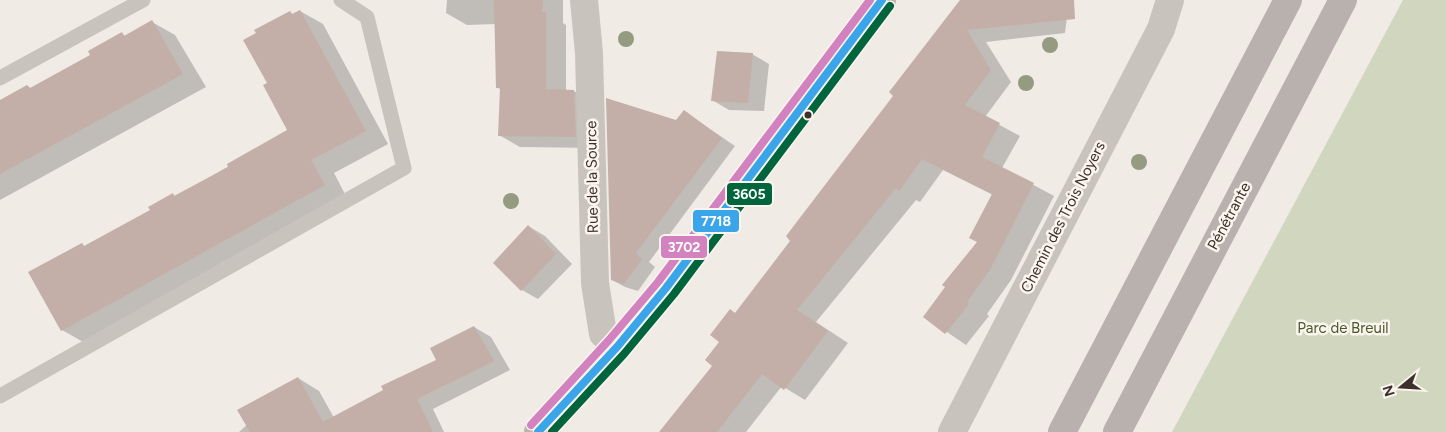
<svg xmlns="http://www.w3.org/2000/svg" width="1446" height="432" font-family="Figtree,sans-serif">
  <rect width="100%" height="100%" fill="#f0ebe5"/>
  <path fill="#d1d6bf" d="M1403,0H1446V432H1172Z"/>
  <path fill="#0003" d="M447,0H563V23L566,25V91H574L594,103L596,148L520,147L499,135L501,90L497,87L496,24L467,25L446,13Z
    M961,0H1069L1065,33L986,42L1011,82L985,117L1020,136L1002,168L1054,196L1011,280L987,314L989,316L966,345L925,317L978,242L993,195L943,170L920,202L916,200L816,322L848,343L805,400L782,386L746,432H679L713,366L720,341L735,314L792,241Z
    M300,11L323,24L388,144L334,173L347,198L85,343L62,330L82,245L86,247L152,210L173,195L176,197L289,131L268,83L290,13L294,15Z
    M152,22L175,35L206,87L0,200V101L27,86L32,89L91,56L122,34L126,36Z
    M752,54L769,64L764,111L729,110L712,100Z
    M685,112L735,146L649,262L655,267L638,291L625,287L612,280L677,121Z
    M528,226L545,236L572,264L538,299L522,290Z
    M474,327L491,337L510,370L433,409L444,432H372L437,360Z
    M298,378L319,391L342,432H239Z"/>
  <path fill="#c3afa7" d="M494,0H543L542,12H546V89L574,90L576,137L498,136L500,88H496Z
    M960,0H1074L1075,19L967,30L991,70L965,105L1000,123L982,157L1034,183L991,268L967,302L969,304L945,334L923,317L945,287L942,285L977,242L969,238L992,194L922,159L899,191L896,188L797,310L828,331L784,390L762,374L717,432H659L712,366L705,360L719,342L710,335L730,309L735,313L790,241L786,236L893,96L889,92Z
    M300,10L366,131L311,160L325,185L61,331L28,272L82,243L84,246L150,210L148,207L173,193L174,196L228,167L227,164L287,130L263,85L267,83L243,40L256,33L254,30L290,11L292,14Z
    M152,20L183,74L0,174V100L27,85L30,88L90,55L88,51L122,32L124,36Z
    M717,51L753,53L748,103L711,101Z
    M606,98L676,120L684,110L722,138L636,253L642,259L624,284L611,280Z
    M528,225L556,254L521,291L493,263Z
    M474,326L494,361L417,399L433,432H250L237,410L298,377L323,422L383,390L381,386L436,360L430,348Z"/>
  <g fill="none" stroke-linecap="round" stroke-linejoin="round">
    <path stroke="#c9c3be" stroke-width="15" d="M0,78L143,0
      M0,396L404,168L367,17L341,0"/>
    <path stroke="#c9c3be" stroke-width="28" d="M584,0L589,53L595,283L603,334L617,347
      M952,432L1161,29L1170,0"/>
    <path stroke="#bab3ae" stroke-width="28" d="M538,432L617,347L666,288L882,0"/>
    <path stroke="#b8b1ad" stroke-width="28" d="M1062,432L1288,0
      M1117,432L1343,0"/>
    <defs>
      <path id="bus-1" d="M538,432L617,347L666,288L882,0"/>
      <path id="bus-2" d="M552,432L624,354L674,294L890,6"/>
      <path id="bus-3" d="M531,425L609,340L658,282L870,0"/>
    </defs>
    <use href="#bus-1" stroke="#fbf5ee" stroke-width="11"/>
    <use href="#bus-2" stroke="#fbf5ee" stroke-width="11"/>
    <use href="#bus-3" stroke="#fbf5ee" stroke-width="11"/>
    <use href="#bus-1" stroke="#3ba5ea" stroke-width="8"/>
    <use href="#bus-2" stroke="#00643c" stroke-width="8"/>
    <use href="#bus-3" stroke="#d282be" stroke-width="8"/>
  </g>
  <g fill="#959b80">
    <circle cx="626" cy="39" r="8"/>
    <circle cx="1050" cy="45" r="8"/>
    <circle cx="1026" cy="83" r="8"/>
    <circle cx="1139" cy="162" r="8"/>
    <circle cx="511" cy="201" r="8"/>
  </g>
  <circle fill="#3b302b" stroke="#fbf5ee" stroke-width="2" cx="808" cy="115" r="4.5"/>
  <g text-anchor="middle" stroke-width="5" stroke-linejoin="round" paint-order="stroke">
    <g font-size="15" fill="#3b302b" stroke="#fbf5ee">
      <text transform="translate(592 177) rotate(-91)" y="5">Rue de la Source</text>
      <text transform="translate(1229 216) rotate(-62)" y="5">Pénétrante</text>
      <text transform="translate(1063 217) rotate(-63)" y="5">Chemin des Trois Noyers</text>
    </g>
    <g font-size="15" fill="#4a5a2e" stroke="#fbf5ee">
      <text x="1343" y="333">Parc de Breuil</text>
    </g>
  </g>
  <g stroke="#fbf5ee" stroke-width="2">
    <rect x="726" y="182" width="47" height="24" rx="5" fill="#00643c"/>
    <rect x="692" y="209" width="48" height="24" rx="5" fill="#3ba5ea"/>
    <rect x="660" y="235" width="48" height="24" rx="5" fill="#d282be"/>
  </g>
  <g font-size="14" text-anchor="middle" font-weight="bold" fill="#fff">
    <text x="749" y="199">3605</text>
    <text x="716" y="226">7718</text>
    <text x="684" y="252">3702</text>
  </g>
  <g transform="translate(1401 387) rotate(252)" stroke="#fbf5ee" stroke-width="4" paint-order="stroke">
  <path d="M0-4L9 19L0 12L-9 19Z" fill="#3b302b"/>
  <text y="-8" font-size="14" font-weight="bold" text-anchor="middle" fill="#3b302b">N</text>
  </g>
</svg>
